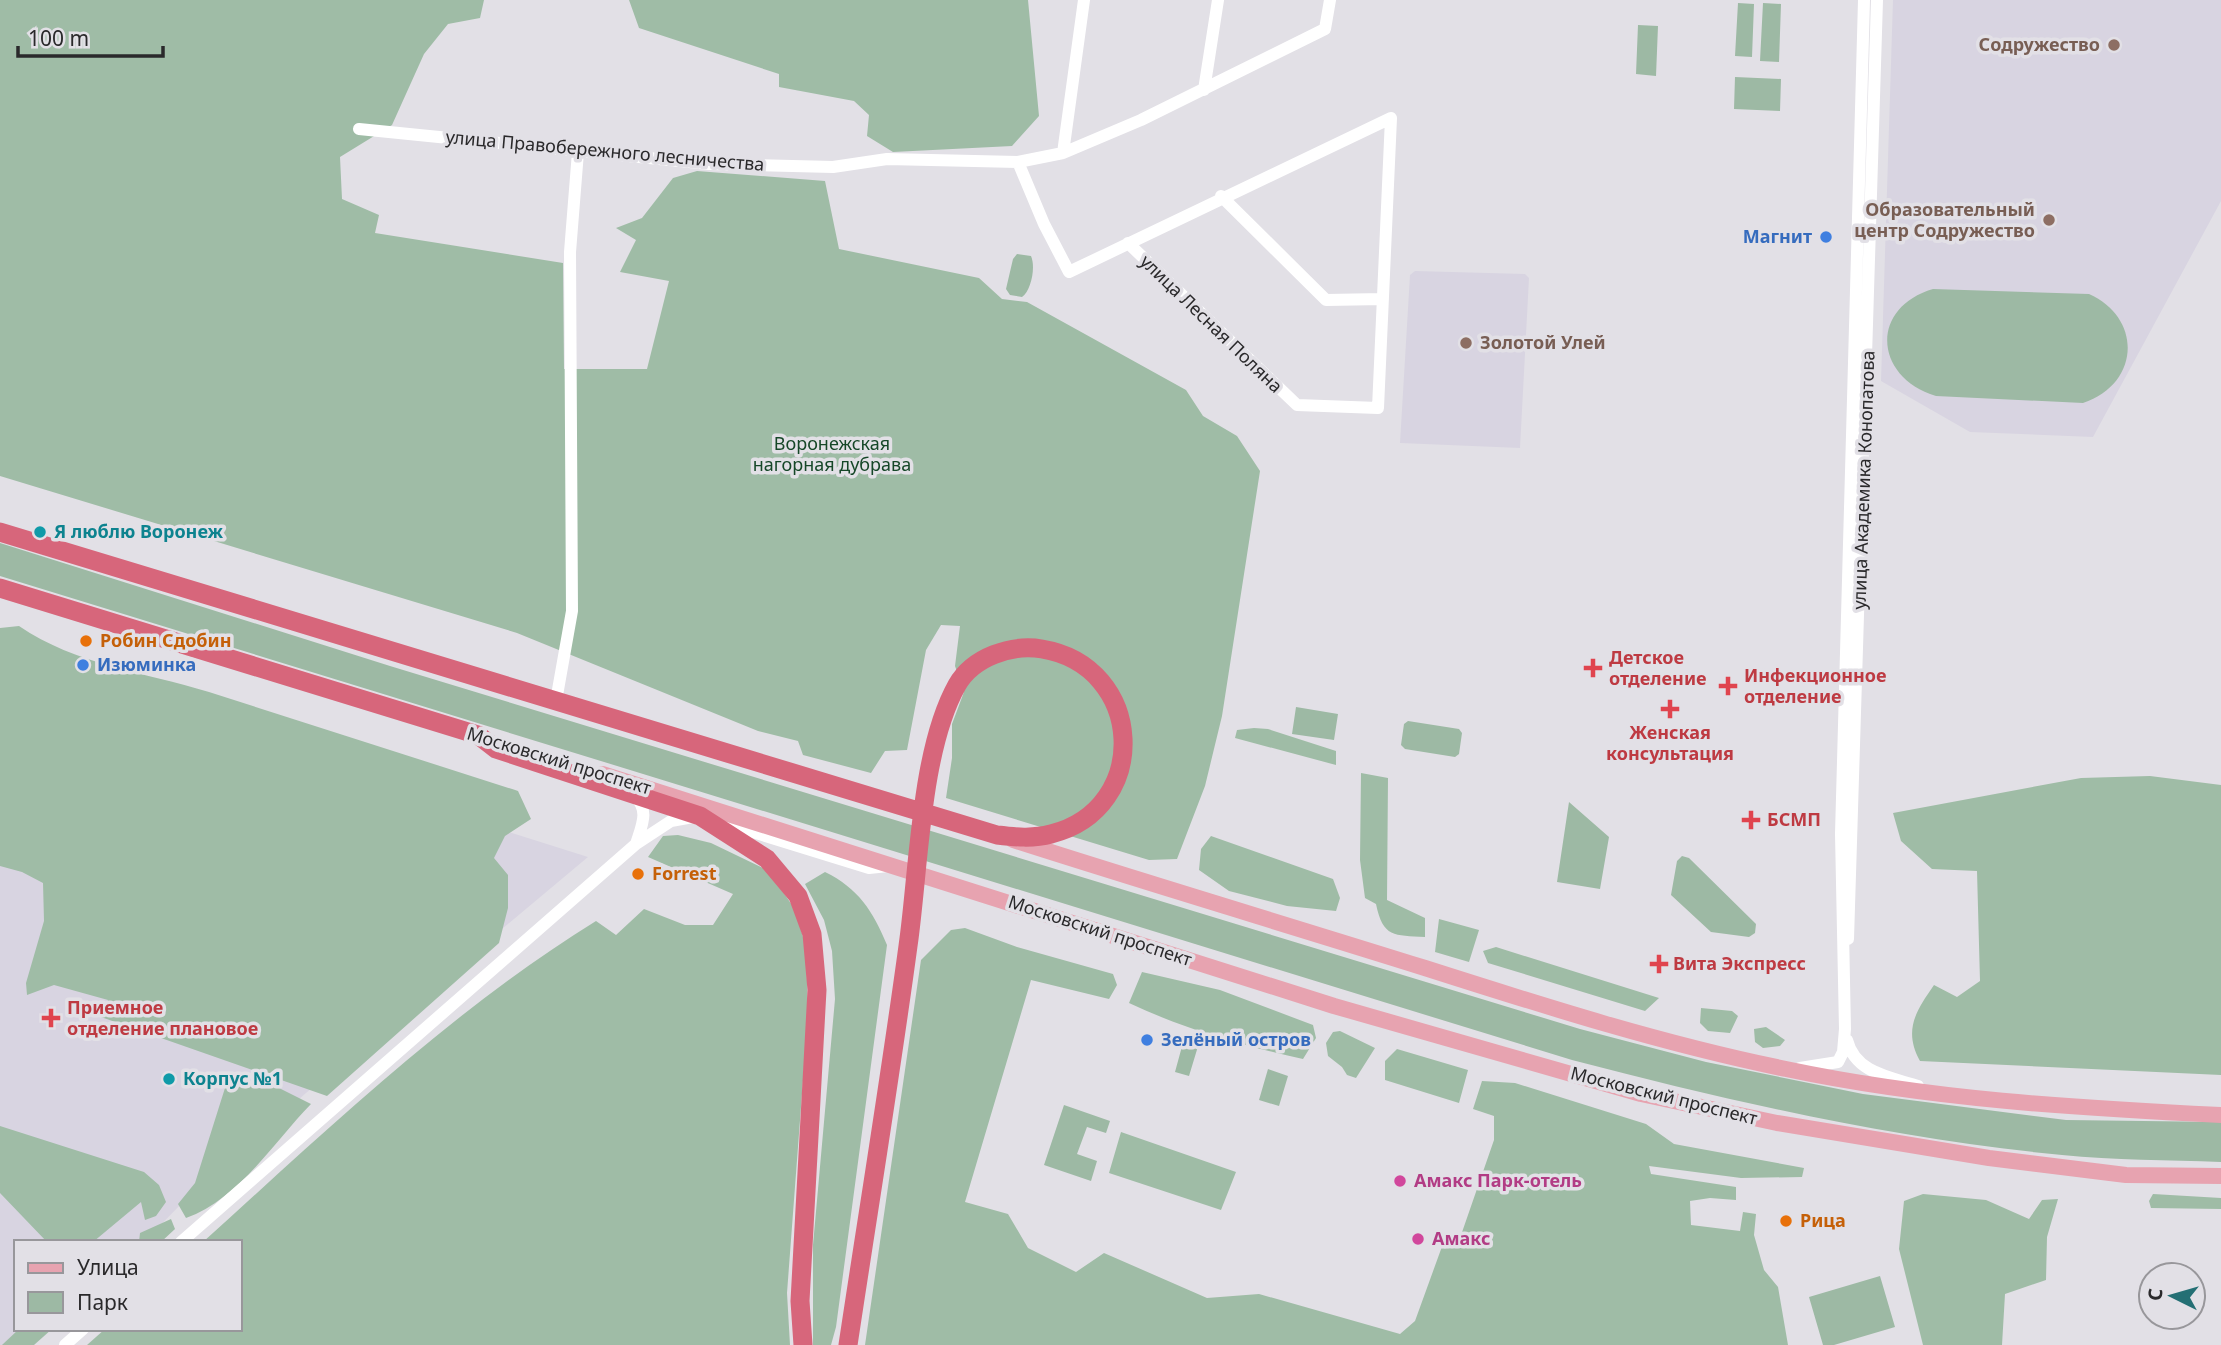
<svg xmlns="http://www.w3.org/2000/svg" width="2221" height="1345" font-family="'Noto Sans',sans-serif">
  <rect width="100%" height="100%" fill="#e2e0e6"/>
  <path fill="#d8d4e1" d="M1893,0H2221V201L2093,437L1970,432L1881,381Z
    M1415,271L1525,274L1529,278L1520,448L1400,443L1410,275Z
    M0,672L588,857L306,1093L185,1200L144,1242H16V1329H46L28,1345H0Z"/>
  <path fill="#9db9a4" d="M1738,3L1754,4L1752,57L1735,56Z
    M1763,3L1781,4L1779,62L1760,61Z
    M1638,25L1658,26L1656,76L1636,74Z
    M1735,77L1781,79L1780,111L1734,109Z
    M1017,254L1031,256C1036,267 1031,291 1022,297L1010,295L1006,289L1013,259Z
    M1933,289L2089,294C2144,319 2139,385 2083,403L1936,396C1874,377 1869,308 1933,289Z
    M0,543L390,666L1580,1029L1706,1062L1863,1094L2066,1120L2221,1122V1162C2168,1160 2114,1160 2062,1155C1896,1139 1733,1102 1572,1060L0,576Z
    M1296,707L1338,714L1334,740L1292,734Z
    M1408,721L1459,729L1462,733L1459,754L1455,757L1405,749L1401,745L1404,724Z
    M1569,802L1609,837L1600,889L1557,882Z
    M1682,856L1689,858L1756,924L1755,933L1749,937L1711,932L1671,895L1677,861Z
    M1184,1039L1199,1043L1189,1076L1175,1072Z
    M1268,1069L1288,1076L1279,1106L1259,1100Z
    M1064,1105L1110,1121L1106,1133L1087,1127L1077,1154L1097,1161L1091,1181L1044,1165Z
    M1880,1276L1895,1327L1834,1345H1823L1809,1297Z"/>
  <path fill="#9fbca6" d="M0,0H484L480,18L448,24L424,54L392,125L340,157L342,199L379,215L375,233L563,263L564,369H647L669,281L620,272L636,240L616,228L642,218L673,178L697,171L825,181L839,249L979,278L1002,299L1027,302L1186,390L1203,416L1237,436L1260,471L1222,716L1205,786L1177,859L1149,860L946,798L952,758V724L964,692L955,666L960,626L941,625L926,650L907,750L885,751L871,773L803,755L798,741L758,731L517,633L0,476Z
    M629,0H1028L1039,116L1012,146L893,152L867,136L869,115L854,101L779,87V74L639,28Z
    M19,626C76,665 144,672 209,692C312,725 415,758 518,791L531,819L505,836L494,858L508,875V908L499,943L327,1096L101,1017L108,1000L54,985L27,995L26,983L44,921L43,883L22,872L0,866V628Z
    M1254,728L1268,729L1336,751V765L1235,738L1237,730Z
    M1361,773L1388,778L1387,900L1425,918V937C1394,935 1383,938 1376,904L1365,898L1360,860Z
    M2150,776L2221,785V1075L1920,1061C1903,1030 1916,1011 1934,985L1957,997L1980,981L1977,871L1932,869L1901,841L1893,813L2081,778Z
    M678,835L711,843L769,871L796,911L806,948L808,1014L787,1293L790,1345H87L105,1329H240V1242H203C328,1129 452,1010 596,921L616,935L644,909L685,925H713L733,894L648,857L663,836Z
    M1211,836L1333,879L1340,898L1336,911L1287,906L1229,891L1199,870L1201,849Z
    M825,872C858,888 873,911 887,945L836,1327L831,1345H813V1245L835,999L832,951L824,920L805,884Z
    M1439,919L1479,930L1469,962L1435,952Z
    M965,928L1017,947L1113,974L1117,985L1109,999L1031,980L965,1202L1008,1214L1028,1248L1076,1272L1104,1253L1207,1298L1259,1294L1400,1334L1415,1321L1444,1241L1460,1238L1494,1140V1116L1473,1109L1482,1081L1515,1083L1646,1124L1674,1144L1804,1168L1802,1177L1741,1178L1649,1166L1651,1174L1736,1187V1200L1710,1198L1690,1201L1691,1225L1740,1231L1743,1212L1756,1214L1754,1235L1764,1270L1778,1287L1788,1345H865L921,960L951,930Z
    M1496,947L1659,998L1645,1011L1488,963L1483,951Z
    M1142,972L1220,990L1313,1025L1316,1038L1303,1059C1244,1046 1184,1029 1129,1003Z
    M1701,1008L1732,1011L1738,1016L1730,1033L1708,1031L1700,1023Z
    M1766,1027L1785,1040L1780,1046L1763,1048L1755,1042L1754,1029Z
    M1340,1031L1375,1048L1356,1078L1347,1075L1342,1067L1328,1056L1326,1043L1333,1032Z
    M1397,1049L1468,1070L1459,1103L1385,1080V1061Z
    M241,1079L273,1085L311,1104C273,1143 239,1199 186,1218L178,1204L195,1183L225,1088Z
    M0,1126L144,1172L159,1185L166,1202L156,1216L145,1220L141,1202L93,1242H47L0,1193Z
    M1121,1132L1236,1172L1221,1210L1109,1173Z
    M1923,1194L1986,1200L2029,1219L2042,1200L2058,1199L2047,1237L2046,1280L2005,1294L2002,1345H1923L1899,1249L1904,1201Z
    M2153,1194L2221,1198V1209L2151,1208L2149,1201Z
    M171,1219L175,1229L161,1242H139L140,1233Z
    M19,1329H52L34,1345H2Z"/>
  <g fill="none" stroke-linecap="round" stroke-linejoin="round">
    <path stroke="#fff" stroke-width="12" d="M1204,90L1218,0
      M359,129L709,164L833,167L887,159L1018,162L1063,153L1141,120L1325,29L1330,0
      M1063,153L1084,0
      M1018,162L1044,224L1069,272L1391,118L1378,408L1297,405L1128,243
      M1221,196L1326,300L1383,299
      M556,701L572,611L570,252L578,152
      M634,795C650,810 642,825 636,844
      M717,821L869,868L888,866
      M1848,939L1877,0
      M1847,1040C1855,1073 1890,1077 1918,1086
      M1800,1068L1838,1062L1843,1052L1845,1029L1841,834L1864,0
      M181,1242L636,844L671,821L693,817
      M65,1345L83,1329"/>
    <path stroke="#e7a3b0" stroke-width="16" d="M602,774L1334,1006L1641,1094L1777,1123L1989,1158L2126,1175L2221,1176
      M1013,840C1150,884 1288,925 1425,968C1544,1006 1663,1044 1786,1069C1928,1099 2076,1108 2221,1115"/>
    <path stroke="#d7667b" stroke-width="19" d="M0,532L997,835C1015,837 1033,839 1051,834C1152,809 1145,666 1042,649C1011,644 973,657 957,685C920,751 919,870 908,946C890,1079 868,1212 848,1345
      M0,588L478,735L496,749L700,816L767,859L798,896L812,934L817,990L800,1301L803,1345"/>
  </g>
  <g fill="#8d6e63" stroke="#e2e0e6" stroke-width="2.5">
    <circle cx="2114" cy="45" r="7"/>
    <circle cx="2049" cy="220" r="7"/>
    <circle cx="1466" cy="343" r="7"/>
  </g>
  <g fill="#3f7fe0" stroke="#e2e0e6" stroke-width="2.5">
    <circle cx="1826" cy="237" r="7"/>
    <circle cx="83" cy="665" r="7"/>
    <circle cx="1147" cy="1040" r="7"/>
  </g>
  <g fill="#0f9aa8" stroke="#e2e0e6" stroke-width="2.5">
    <circle cx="40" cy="532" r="7"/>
    <circle cx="169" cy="1079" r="7"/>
  </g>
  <g fill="#e8710a" stroke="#e2e0e6" stroke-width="2.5">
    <circle cx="86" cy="641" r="7"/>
    <circle cx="638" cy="874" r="7"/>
    <circle cx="1786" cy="1221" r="7"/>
  </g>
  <g fill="#e0444e" stroke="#e2e0e6" stroke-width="2.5">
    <path d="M1589.5 657.5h7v7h7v7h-7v7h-7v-7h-7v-7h7z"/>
    <path d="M1724.5 675.5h7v7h7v7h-7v7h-7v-7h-7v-7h7z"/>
    <path d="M1666.5 698.5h7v7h7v7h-7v7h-7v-7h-7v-7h7z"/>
    <path d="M1747.5 809.5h7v7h7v7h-7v7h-7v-7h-7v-7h7z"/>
    <path d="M1655.5 953.5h7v7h7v7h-7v7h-7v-7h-7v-7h7z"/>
    <path d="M47.5 1007.5h7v7h7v7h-7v7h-7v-7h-7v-7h7z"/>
  </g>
  <g fill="#d1479c" stroke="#e2e0e6" stroke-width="2.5">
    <circle cx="1400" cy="1181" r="7"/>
    <circle cx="1418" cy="1239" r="7"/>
  </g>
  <g text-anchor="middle" stroke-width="7" stroke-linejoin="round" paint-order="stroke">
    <g font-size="18" font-weight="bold" fill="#785e54" stroke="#e2e0e6" text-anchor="end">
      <text x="2100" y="51">Содружество</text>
      <text x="2035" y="216">Образовательный<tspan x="2035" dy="21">центр Содружество</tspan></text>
      <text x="1480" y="349" text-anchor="start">Золотой Улей</text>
    </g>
    <g font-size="18" fill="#2a292b" stroke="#e2e0e6">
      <text transform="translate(605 151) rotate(5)" y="6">улица Правобережного лесничества</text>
      <text transform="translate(1211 324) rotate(44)" y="6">улица Лесная Поляна</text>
      <text transform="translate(1864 480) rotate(-88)" y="6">улица Академика Конопатова</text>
      <text transform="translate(559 761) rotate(17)" y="6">Московский проспект</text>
      <text transform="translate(1100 931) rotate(18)" y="6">Московский проспект</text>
      <text transform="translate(1664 1096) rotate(14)" y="6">Московский проспект</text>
    </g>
    <g font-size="18" font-weight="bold" fill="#366cbe" stroke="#e2e0e6" text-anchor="start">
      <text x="1812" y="243" text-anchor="end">Магнит</text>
      <text x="97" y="671">Изюминка</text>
      <text x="1161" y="1046">Зелёный остров</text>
    </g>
    <g font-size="18" fill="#164728" stroke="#e2e0e6">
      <text x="832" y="450">Воронежская<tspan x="832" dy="21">нагорная дубрава</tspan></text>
    </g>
    <g font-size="18" font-weight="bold" fill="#0d838f" stroke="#e2e0e6" text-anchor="start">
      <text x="54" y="538">Я люблю Воронеж</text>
      <text x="183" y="1085">Корпус №1</text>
    </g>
    <g font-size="18" font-weight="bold" fill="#c56008" stroke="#e2e0e6" text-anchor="start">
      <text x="100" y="647">Робин Сдобин</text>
      <text x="652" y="880">Forrest</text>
      <text x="1800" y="1227">Рица</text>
    </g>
    <g font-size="18" font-weight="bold" fill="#be3a42" stroke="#e2e0e6" text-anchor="start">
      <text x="1609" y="664">Детское<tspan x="1609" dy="21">отделение</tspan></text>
      <text x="1744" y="682">Инфекционное<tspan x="1744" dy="21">отделение</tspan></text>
      <text x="1670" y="739" text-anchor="middle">Женская<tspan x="1670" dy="21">консультация</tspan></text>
      <text x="1767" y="826">БСМП</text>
      <text x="1673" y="970">Вита Экспресс</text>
      <text x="67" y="1014">Приемное<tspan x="67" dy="21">отделение плановое</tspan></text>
    </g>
    <g font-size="18" font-weight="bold" fill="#b23c85" stroke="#e2e0e6" text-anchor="start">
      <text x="1414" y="1187">Амакс Парк-отель</text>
      <text x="1432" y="1245">Амакс</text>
    </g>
  </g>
  <rect x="14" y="1240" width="228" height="91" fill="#e2e0e6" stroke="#98979b" stroke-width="2"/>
  <rect x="28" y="1263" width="35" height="10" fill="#e7a3b0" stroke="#98979b" stroke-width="2"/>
  <text x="77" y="1275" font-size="21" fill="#2a292b">Улица</text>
  <rect x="28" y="1292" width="35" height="21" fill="#9db9a4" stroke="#98979b" stroke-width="2"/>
  <text x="77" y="1310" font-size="21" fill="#2a292b">Парк</text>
  <g transform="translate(2172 1296) rotate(275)"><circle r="33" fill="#e2e0e6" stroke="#98979b" stroke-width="2"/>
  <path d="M0-5L12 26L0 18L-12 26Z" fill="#246f74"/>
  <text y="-10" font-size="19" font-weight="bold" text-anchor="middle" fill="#2a292b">С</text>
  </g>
  <path d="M18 46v10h145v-10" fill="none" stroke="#2a292b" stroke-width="3.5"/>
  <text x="28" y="46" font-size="21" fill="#2a292b" stroke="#e2e0e6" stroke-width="5" paint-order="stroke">100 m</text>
</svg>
